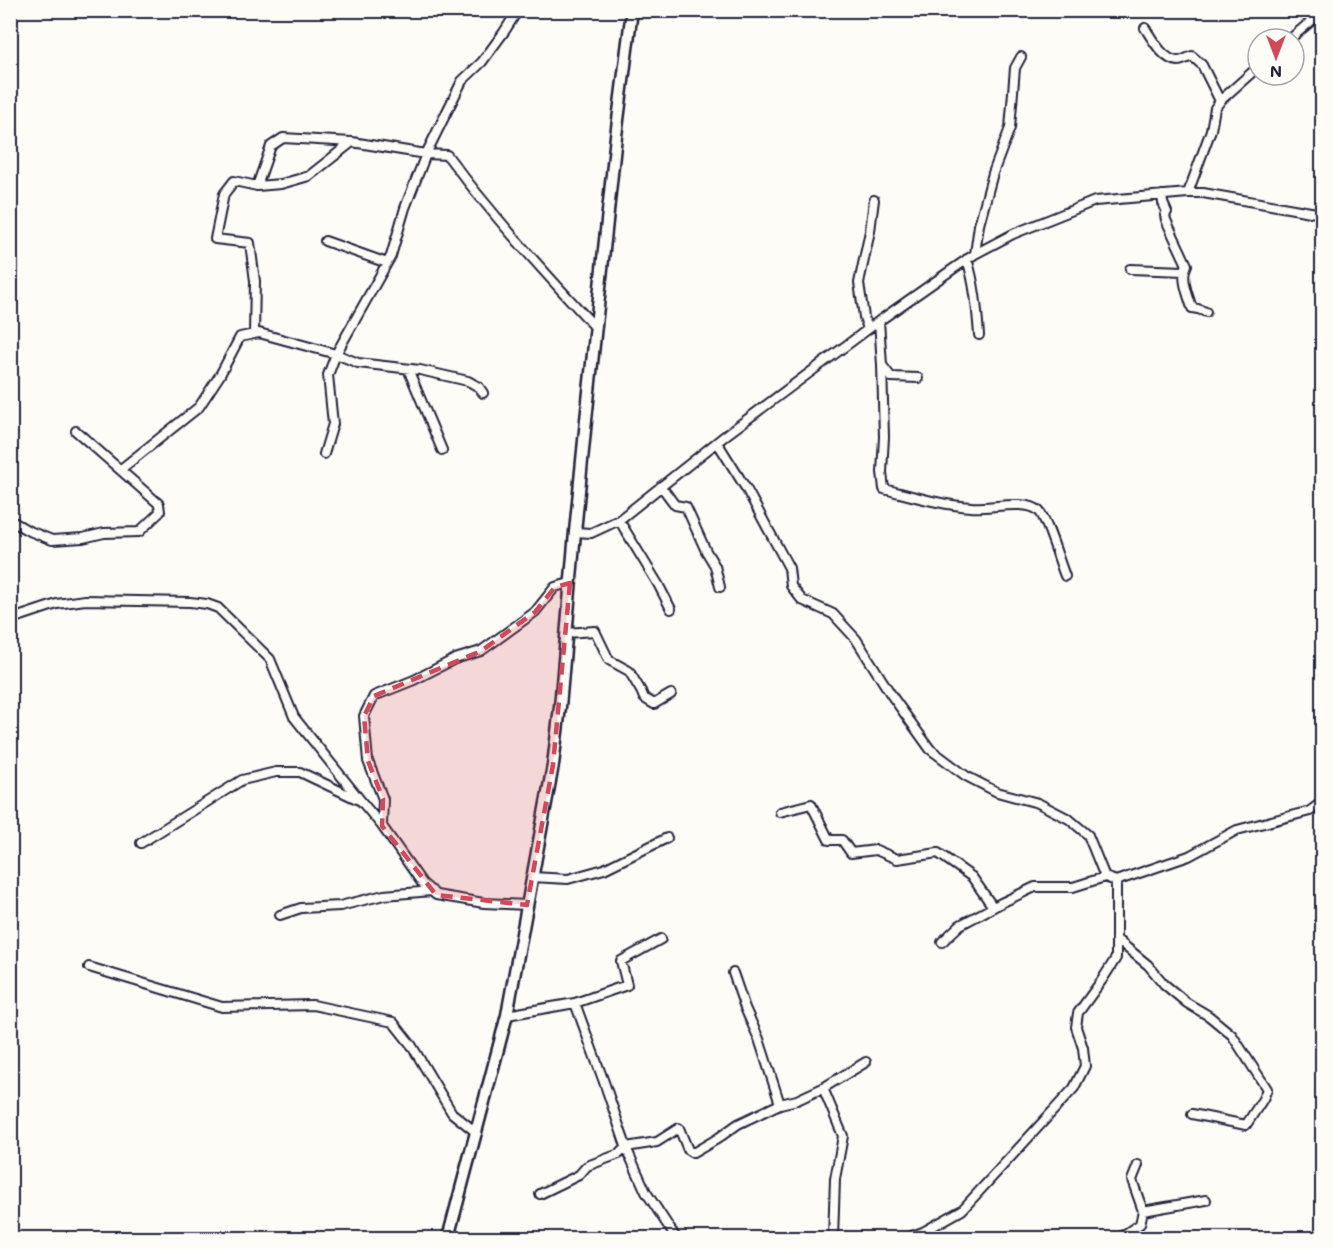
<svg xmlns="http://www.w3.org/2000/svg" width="1333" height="1249" font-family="Mali,sans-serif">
  <rect width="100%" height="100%" fill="#fdfcf7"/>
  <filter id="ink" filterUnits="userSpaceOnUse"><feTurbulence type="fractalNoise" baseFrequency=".0167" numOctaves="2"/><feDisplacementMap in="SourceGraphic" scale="12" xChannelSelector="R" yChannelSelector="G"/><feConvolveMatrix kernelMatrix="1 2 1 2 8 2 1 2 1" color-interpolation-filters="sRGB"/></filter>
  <g filter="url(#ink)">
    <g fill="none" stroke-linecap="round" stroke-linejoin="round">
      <defs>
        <path id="street" d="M1145,28C1152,39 1164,61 1178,61C1183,61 1187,58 1192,56L1202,65L1220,101
          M1290,39L1322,12
          M257,186L271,146L283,138L352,142
          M1188,193L1211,130L1215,108L1221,100L1258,67
          M1162,195L1163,203L1167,212L1165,215L1166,220L1187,265C1180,277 1188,295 1192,308L1198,309L1206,312
          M325,241L387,263
          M975,254L979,225L993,173L1010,128L1015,68L1021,57
          M967,259C975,284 977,309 979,335
          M1130,269L1184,271
          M879,321L882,365L891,377L918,378
          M868,329L864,317L859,283L870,231L874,200
          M254,334L255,281L250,243L215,239L224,194L234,181L257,186L281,184L309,176L352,142L426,154L447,155C493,216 544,272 596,328
          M882,365L884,437L882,472L884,489C912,496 942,505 971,507C988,509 1026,499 1039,511C1047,519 1060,564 1065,576
          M408,369L442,450
          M717,442L747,490L789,568L791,586L802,600L833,614L856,639L892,696L930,749L966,776L997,792L1038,803L1069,819L1088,835L1105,877
          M324,454L333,424L328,375L336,354L358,363L420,370L468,381L479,387L483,393
          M121,469L199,407L220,375L240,337L259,333L336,354L391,256L405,208L426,154L462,81L482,62L504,32L518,10
          M661,486L675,505L686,507L706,551L715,566L720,587
          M10,520L27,530L52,540L83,538L104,533L139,532L160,512L159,504L76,431
          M619,520L658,584L671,609
          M575,532L591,533L619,520L726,435L879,321L953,269L975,254L1013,234L1095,201L1188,193H1203L1322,214
          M10,618L21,616L57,604L85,600L190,602L207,604L218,608L270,659L294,717L361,801
          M566,633L595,631L609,660L629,671L641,691L644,698L654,704L671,694
          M780,812L811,804L829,840H842L851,853L876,850L897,859L938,853L972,877L993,907
          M141,843L242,780L276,772H300L361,801L382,826
          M532,877L568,879L604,869L667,838
          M527,905L484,903L436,895L422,883L382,826L383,799L368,761L364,716L374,696L414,680L455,659L481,651L535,612L555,587L570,583
          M280,915L301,908L340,906L384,895L432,891
          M1116,939L1148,965L1164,984L1187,1003L1209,1016L1232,1035L1267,1089L1263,1099L1246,1125L1192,1114
          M942,942L960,925L1001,903L1035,887H1073L1105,877L1116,881
          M89,967L222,1007L313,1005L393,1022L412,1046L452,1113L477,1133
          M733,973L745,1008L759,1039L780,1104
          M575,1003L627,985L621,961L661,939
          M507,1015L575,1003L604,1082L628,1152L646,1192L676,1238
          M823,1088L843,1136L835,1179L833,1238
          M1138,1165L1132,1180L1143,1211L1206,1200
          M540,1194L579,1175L587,1166L619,1154L626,1147L657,1142L679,1128L688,1150L693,1153L717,1139L738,1124L780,1104L797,1100L823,1088L866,1062
          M906,1238L923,1232L962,1210L1074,1088L1085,1066L1083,1048L1076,1027L1078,1013L1102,980L1116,958V881L1189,856L1237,830L1310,811L1322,802
          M1119,1238L1140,1224L1143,1211"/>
        <path id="secondary" d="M448,1238L507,1015L553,765L560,707L575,532L586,420L616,136L632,10"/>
      </defs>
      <use href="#street" stroke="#22223b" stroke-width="12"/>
      <use href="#secondary" stroke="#22223b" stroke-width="15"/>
      <use href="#street" stroke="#fdfcf7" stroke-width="8"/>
      <use href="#secondary" stroke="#fdfcf7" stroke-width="10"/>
    </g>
  </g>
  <path fill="#d1495b" fill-opacity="0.2" stroke="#d1495b" stroke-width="4.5" stroke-dasharray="12 8" stroke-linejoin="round" d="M570,583L553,765L527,905L436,895L382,826L383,799L368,761L364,716L374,696L481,651L535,612L555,587Z"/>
  <rect width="1333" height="1249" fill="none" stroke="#fdfcf7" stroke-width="36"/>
  <rect x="18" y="18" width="1297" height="1213" fill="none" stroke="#22223b" stroke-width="2" filter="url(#ink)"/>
  <g transform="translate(1276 57) rotate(180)"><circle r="28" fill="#fdfcf7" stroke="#a5a5ac" stroke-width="1.5"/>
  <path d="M0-4.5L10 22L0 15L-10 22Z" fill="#d1495b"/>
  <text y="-9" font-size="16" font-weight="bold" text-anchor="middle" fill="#22223b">N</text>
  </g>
</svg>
